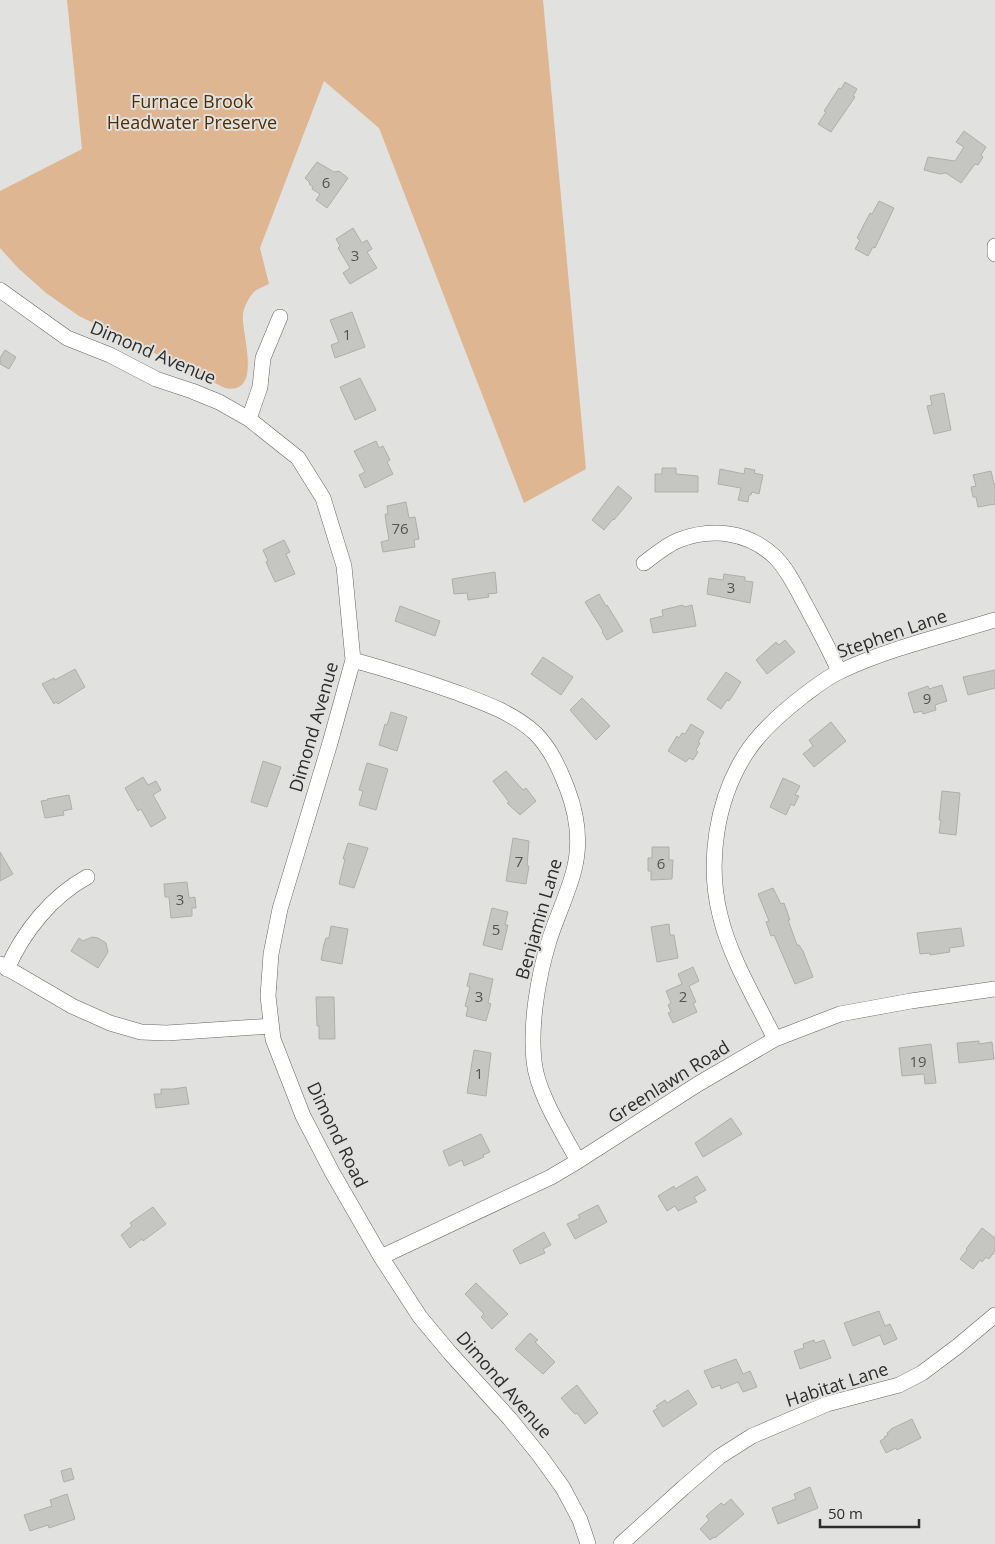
<svg xmlns="http://www.w3.org/2000/svg" width="995" height="1544" font-family="'Open Sans',sans-serif">
  <rect width="100%" height="100%" fill="#e1e2e0"/>
  <path fill="#deb792" d="M67,0H543L586,469L524,503L379,128L324,81L260,248L269,284C265,286 259,288 255,291C250,295 243,308 243,315C241,332 264,396 225,388L79,316L46,293L18,268L0,248V191L82,149Z"/>
  <path fill="#c5c5c2" stroke="#afaeab" d="M845,82L857,89L853,96L855,97L831,132L818,124L826,112L824,111L839,88L841,89Z
    M964,131L986,147L981,155L983,157L978,165L975,164L961,183L946,173L940,174L924,170L928,157L955,161L964,147L956,142Z
    M317,162L334,172L339,171L348,178L327,208L316,200L320,194L312,189L313,187L309,184L310,183L305,178Z
    M879,201L894,208L875,248L873,247L868,256L855,249L860,240L857,238L870,213L872,214Z
    M353,228L362,243L367,240L372,249L367,252L377,268L350,284L343,273L350,268L338,248L340,246L336,239Z
    M352,312L365,347L335,358L331,345L339,342L330,320Z
    M5,350L16,357L9,369L0,364V358Z
    M360,378L376,410L355,420L340,387Z
    M944,393L951,430L934,434L927,406L932,405L930,396Z
    M376,441L379,448L383,446L390,460L387,462L393,474L365,488L359,475L365,472L354,451Z
    M662,468H676V474L698,476V492H655V474H662Z
    M745,468L755,470L754,473L763,475L759,494L752,492L751,495H749L748,502L738,500L741,488L718,484L720,469L744,474Z
    M991,471L994,484H995V504L978,507L976,497H973L971,487L976,486L973,475Z
    M618,486L632,498L614,520L613,519L604,530L592,520Z
    M406,502L409,518L415,517L419,539L414,540L415,547L383,552L381,542L389,540L386,522L385,514H388L387,506Z
    M284,540L290,552L286,554L295,574L275,582L266,562L268,561L263,550Z
    M495,572L497,593L488,594L489,597L468,600L467,593L454,594L452,579Z
    M724,574L745,577V581L753,582L750,603L707,594L709,578L723,580Z
    M599,594L606,606L607,605L623,631L607,640L602,632L603,631L585,602Z
    M683,605L684,607L692,605L696,626L653,633L650,619L663,616L662,610Z
    M400,606L440,621L435,636L395,621Z
    M785,640L795,652L767,674L756,660L776,642L779,645Z
    M543,657L573,677L561,695L531,674Z
    M75,669L85,687L58,704L56,702L54,704L42,684L54,678L55,680Z
    M995,670V688L968,695L963,677Z
    M726,672L741,682L733,695L729,701L727,700L721,709L707,699Z
    M942,685L947,701L935,705L936,710L923,714L922,711L914,713L908,693L928,686L929,689Z
    M582,698L610,726L596,740L570,710Z
    M391,712L407,717L397,751L379,745L385,724L387,725Z
    M831,722L846,741L814,767L803,754L813,746L809,740Z
    M691,724L704,732L698,742L700,743L696,750L698,752L693,760L689,758L686,762L668,751L677,736L679,738L682,733L685,734Z
    M263,761L281,767L267,807L251,802Z
    M367,763L388,769L376,810L359,805L363,791L359,790Z
    M506,771L523,790L526,788L536,801L520,815L507,803L509,802L493,781Z
    M143,777L148,785L156,781L161,790L153,795L166,818L151,827L141,809L138,811L125,788Z
    M783,778L800,786L795,795L799,796L794,806L791,804L786,815L770,807Z
    M942,791L960,793L956,835L939,833L941,820H939Z
    M69,795L72,809L63,811L64,815L45,818L41,801L48,800L47,799Z
    M513,838L529,841L527,866H529L526,884L506,881Z
    M348,843L368,848L354,888L339,884L345,859H343Z
    M652,847H669V860H673L672,879L651,880V871H648V858H652Z
    M0,852L13,874L0,881Z
    M187,882L189,898L195,897L196,908H192V916L171,918L169,897H165L164,884Z
    M773,888L781,904L784,903L790,920H788L797,945H799L803,951L813,977L795,984L774,935L771,936L766,922L769,921L758,894Z
    M492,908L508,912L505,925H508L502,950L483,945Z
    M669,924L670,935H674L678,958L657,962L651,927Z
    M331,926L348,929L342,964L321,960L324,944L326,938H329Z
    M961,928L964,946L949,948L950,952L930,955V953L920,954L917,933Z
    M92,937L98,938L106,943L108,952L98,968L71,951L79,938L83,941Z
    M693,967L699,981L689,986L696,1002L693,1003L697,1012L673,1023L668,1013L671,1012L668,1005L671,1003L666,991L682,984L678,974Z
    M470,973L493,979L488,1003L491,1004L486,1021L466,1016L468,1007L465,1006L470,987L467,986Z
    M316,997H334L335,1039H319V1026H317Z
    M979,1041V1044L992,1042L994,1059L959,1063L957,1043Z
    M931,1044L936,1083L925,1084L924,1074L902,1076L899,1048Z
    M474,1050L491,1053L486,1096L467,1093Z
    M186,1087L189,1104L156,1108L154,1094H161V1089H173Z
    M731,1118L742,1134L703,1157L695,1143Z
    M481,1134L490,1152L483,1155L484,1157L464,1166L462,1160L449,1166L443,1151Z
    M697,1176L706,1190L694,1197L697,1202L678,1211L675,1206L667,1211L658,1196L674,1186L675,1189Z
    M598,1205L607,1222L575,1239L567,1224L580,1218L578,1215Z
    M153,1207L166,1224L143,1241L142,1239L130,1248L121,1235L132,1226L130,1223Z
    M982,1228L995,1238V1251L989,1259L986,1257L982,1262L980,1260L973,1269L960,1259L967,1250L966,1249Z
    M544,1232L551,1245L543,1249L545,1253L520,1264L513,1250Z
    M476,1283L508,1314L492,1329L481,1317L484,1314L465,1294Z
    M879,1311L885,1326L890,1324L897,1339L884,1345L880,1335L853,1346L844,1323Z
    M530,1333L538,1340L535,1342L555,1362L543,1374L515,1349Z
    M814,1340L815,1343L824,1340L831,1358L800,1369L794,1351L804,1348L803,1344Z
    M736,1359L743,1374L750,1371L757,1387L743,1392L738,1382L721,1389L720,1385L712,1388L704,1371Z
    M577,1385L598,1413L585,1424L577,1413L575,1414L571,1410L561,1398Z
    M688,1390L697,1404L663,1427L653,1411L658,1408L656,1406L665,1400L667,1403Z
    M912,1419L921,1438L897,1450L896,1448L886,1453L880,1441L885,1438L884,1437L888,1435L887,1433L891,1430V1429Z
    M71,1468L74,1479L64,1482L61,1471Z
    M810,1487L818,1508L778,1524L772,1508L796,1499L794,1494Z
    M67,1494L75,1519L49,1528L48,1525L30,1531L24,1515L52,1506L50,1500Z
    M731,1499L744,1514L715,1538L714,1537L710,1540L700,1529L709,1520L706,1516L721,1503L724,1505Z"/>
  <g fill="none" stroke-linecap="round" stroke-linejoin="round">
    <defs>
      <path id="minor" d="M995,246V254
        M0,290L67,338L110,355L156,379L192,391L219,402L249,419L298,458L323,498L344,566L353,660L330,743L280,909L271,954L268,996L273,1039L303,1116L332,1172L381,1257L420,1317L450,1353L510,1419L540,1456L563,1488L580,1520L588,1544
        M249,419L260,387L263,358L280,317
        M644,563C655,555 666,545 679,540C713,527 749,532 775,557C789,571 797,590 806,606C818,628 829,649 839,671
        M353,660C389,670 424,681 458,693C485,703 513,713 535,733C551,749 559,768 567,788C577,814 581,843 574,870C568,894 556,918 549,941C538,977 530,1024 534,1061C537,1093 563,1133 578,1161
        M0,964L72,1006L110,1023L141,1032L167,1033L271,1026
        M7,969C23,932 52,896 87,877
        M775,1039C756,1000 730,958 720,915C707,863 716,801 745,755C759,732 781,713 803,696C815,687 827,677 841,671C890,648 943,636 995,620
        M381,1257L551,1177L578,1161L698,1084L775,1039L840,1014L911,1001L995,989
        M621,1544L683,1488L719,1457L752,1436L827,1404L899,1385L922,1373L958,1346L995,1315"/>
    </defs>
    <use href="#minor" stroke="#636562" stroke-width="16"/>
    <use href="#minor" stroke="#fff" stroke-width="15"/>
  </g>
  <g text-anchor="middle" stroke-width="4" stroke-linejoin="round" paint-order="stroke">
    <g font-size="15" fill="#535352">
      <text x="326" y="188">6</text>
      <text x="355" y="261">3</text>
      <text x="347" y="340">1</text>
      <text x="400" y="534">76</text>
      <text x="731" y="593">3</text>
      <text x="927" y="704">9</text>
      <text x="519" y="867">7</text>
      <text x="661" y="869">6</text>
      <text x="180" y="905">3</text>
      <text x="496" y="935">5</text>
      <text x="479" y="1002">3</text>
      <text x="683" y="1002">2</text>
      <text x="918" y="1067">19</text>
      <text x="479" y="1079">1</text>
    </g>
    <g font-size="18" fill="#522d00" stroke="#e1e2e0">
      <text x="192" y="108">Furnace Brook<tspan x="192" dy="21">Headwater Preserve</tspan></text>
    </g>
    <g font-size="18" fill="#2d2d2c" stroke="#e1e2e0">
      <text transform="translate(153 353) rotate(23)" y="6">Dimond Avenue</text>
      <text transform="translate(892 634) rotate(-19)" y="6">Stephen Lane</text>
      <text transform="translate(314 727) rotate(-74)" y="6">Dimond Avenue</text>
      <text transform="translate(539 919) rotate(-74)" y="6">Benjamin Lane</text>
      <text transform="translate(669 1082) rotate(-32)" y="6">Greenlawn Road</text>
      <text transform="translate(337 1135) rotate(64)" y="6">Dimond Road</text>
      <text transform="translate(504 1385) rotate(49)" y="6">Dimond Avenue</text>
      <text transform="translate(837 1385) rotate(-18)" y="6">Habitat Lane</text>
    </g>
  </g>
  <path d="M820 1519v8h99v-8" fill="none" stroke="#2d2d2c" stroke-width="2.5"/>
  <text x="828" y="1519" font-size="15" fill="#2d2d2c" stroke="#e1e2e0" stroke-width="4" paint-order="stroke">50 m</text>
</svg>
